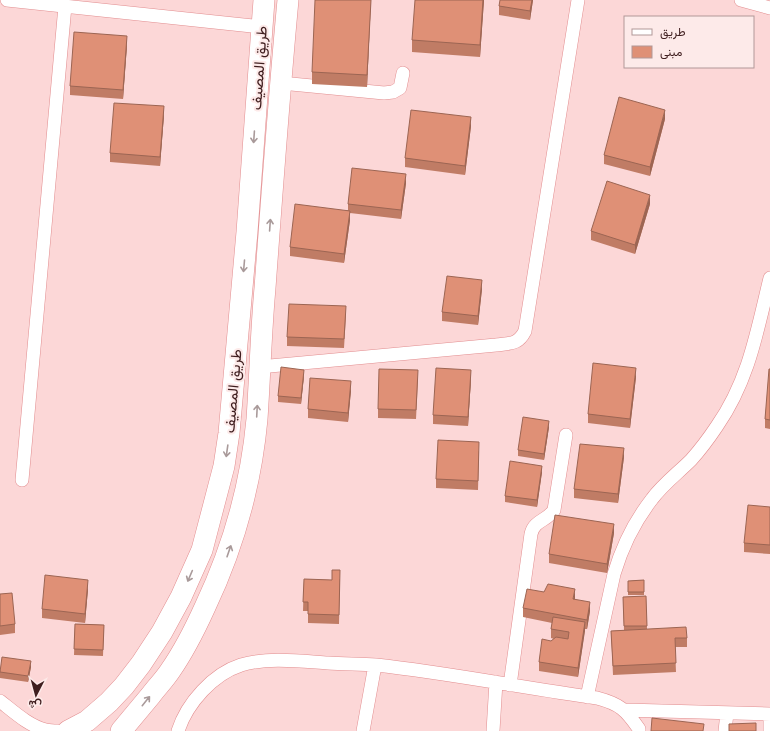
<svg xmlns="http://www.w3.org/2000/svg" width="770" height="731" font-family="Mulish,Vazirmatn,sans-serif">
  <rect width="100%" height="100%" fill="#fcd7d7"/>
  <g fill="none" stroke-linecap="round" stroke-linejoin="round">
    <defs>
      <path id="street" d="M7,0L262,27
        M741,0L770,8
        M281,83L384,93L393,92L400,88L403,73
        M259,367L496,345C510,343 518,345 525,331L578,0
        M22,480L65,6
        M510,685L531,534C534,520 547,521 554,510L566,435
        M587,697L614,574C622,547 634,522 652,499C663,484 678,473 691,460C700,450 709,438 717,426C749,380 757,331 770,278
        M0,701C14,712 29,726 46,730C50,731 54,731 58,731
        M625,710L770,714
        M770,714V731
        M178,731C187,703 213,674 241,665C268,657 299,661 328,663C344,664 360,664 376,665C450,673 523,688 597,698C620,704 626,710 639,729V731
        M363,731L375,665
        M493,731L496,682
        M725,731L727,713"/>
      <path id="primary" d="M68,731L87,721L109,702L124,686L141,664L162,632L181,597L202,550L224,466L229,433L247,232L264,0
        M121,731C131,719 141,707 151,695C157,687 164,680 170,671C184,651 195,629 205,607C233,548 251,485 257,419C260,375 261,332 265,288C272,192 279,96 288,0"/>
    </defs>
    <use href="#street" stroke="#e28d8f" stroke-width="14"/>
    <use href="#primary" stroke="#e28d8f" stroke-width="22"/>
    <use href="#street" stroke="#fff" stroke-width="13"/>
    <use href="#primary" stroke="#fff" stroke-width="21"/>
  </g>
  <path fill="#c07c65" d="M371,0L367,87L312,84V72Z
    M484,0L480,57L412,52V40Z
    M533,0L530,20L499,15V6Z
    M127,45L123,99L70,95V86Z
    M164,115L160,166L110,162V153Z
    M665,119L650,176L604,164V155Z
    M471,126L465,175L405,167V158Z
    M406,183L401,219L350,213V220L344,263L290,256V247L348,210V204Z
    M650,204L635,254L591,240V231Z
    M482,289L478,325L442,321V312Z
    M346,315L344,348L287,346V337Z
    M770,369V429L765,428V419Z
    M304,376L301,404L278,402V396Z
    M636,377L630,428L588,423V414Z
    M418,379L416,419L378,418V409Z
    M471,379L468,426L433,424V415Z
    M351,390L348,422L308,418V409Z
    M549,427L544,460L518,456V450Z
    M479,451L478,490L436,488V479Z
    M624,457L618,503L574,498V489Z
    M542,472L537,507L505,502V496Z
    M770,507V554L744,552V543Z
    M614,533L607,573L549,563V554Z
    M304,579L332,580L340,579L339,624L308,623V611H303Z
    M644,580V595H628V581Z
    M88,589L85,623L42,618V609Z
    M0,594L15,624V633L0,635Z
    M646,596L647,629L687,638V647H675L676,672L613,675L611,631L624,630L623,597Z
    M575,598V600L590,611L587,629H585L578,677L539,671V662L551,641L554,639L551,638V629L552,623L523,617V608Z
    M75,624L104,625L103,656L74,655Z
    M31,667L28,682L0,678V670Z"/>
  <path fill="#9c6553" d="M371,0L367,87V75Z
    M483,0H484L480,57V45Z
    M532,0H533L530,20V11Z
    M127,36V45L123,99V90Z
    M164,106V115L160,166V157Z
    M665,110V119L650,176V167Z
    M471,117V126L465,175V166Z
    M406,174V183L401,219V210Z
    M650,195V204L635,254V245Z
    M350,211V220L344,263V254Z
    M482,280V289L478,325V316Z
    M636,368V377L630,428V419Z
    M304,370V376L301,404V398Z
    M471,370V379L468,426V417Z
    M351,381V390L348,422V413Z
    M549,421V427L544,460V454Z
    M624,448V457L618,503V494Z
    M542,466V472L537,507V500Z
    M614,524V533L607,573V564Z
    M88,580V589L85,623V614Z
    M575,589V598L573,608V599Z
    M590,602V611L587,629V620Z
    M585,622V631L578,677V668Z
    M31,661V667L28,682V676Z"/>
  <path fill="#df9076" stroke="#9c6553" d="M315,0H371L367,75L312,72Z
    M415,0H483L480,45L412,40Z
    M500,0H532L530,11L499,6Z
    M74,32L127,36L123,90L70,86Z
    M619,97L665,110L650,167L604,155Z
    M114,103L164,106L160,157L110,153Z
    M411,110L471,117L465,166L405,158Z
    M352,168L406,174L401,210L348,204Z
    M607,181L650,195L635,245L591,231Z
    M295,204L350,211L344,254L290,247Z
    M447,276L482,280L478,316L442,312Z
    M289,304L346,306L344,339L287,337Z
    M593,363L636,368L630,419L588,414Z
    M281,367L304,370L301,398L278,396Z
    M436,368L471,370L468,417L433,415Z
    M379,369L418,370L416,410L378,409Z
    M769,369H770V420L765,419Z
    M310,378L351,381L348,413L308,409Z
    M523,417L549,421L544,454L518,450Z
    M438,440L479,442L478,481L436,479Z
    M580,444L624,448L618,494L574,489Z
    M510,461L542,466L537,500L505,496Z
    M748,505L770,507V545L744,543Z
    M555,515L614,524L607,564L549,554Z
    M332,570H340L339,615L308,614V602H303L304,579L332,580Z
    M45,575L88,580L85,614L42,609Z
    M644,580V592H628V581Z
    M548,584L575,589L573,599L590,602L587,620L523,608L527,589L544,592Z
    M12,593L15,624L0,626V594Z
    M646,596L647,626H624L623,597Z
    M553,617L585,622L578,668L539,662L542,639L551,641L556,637L568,639L569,632L551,629Z
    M75,624L104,625L103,650L74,649Z
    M686,627L687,638H675L676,663L613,666L611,631Z
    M2,657L31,661L28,676L0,672Z
    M652,718L704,724L703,731H651Z
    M756,723V731H729V724Z"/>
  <defs><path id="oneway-shaft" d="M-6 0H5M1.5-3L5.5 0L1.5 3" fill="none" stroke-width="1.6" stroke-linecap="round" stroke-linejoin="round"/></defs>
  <g stroke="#a99a9a">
    <use href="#oneway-shaft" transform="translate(254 137) rotate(94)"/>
    <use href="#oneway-shaft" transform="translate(270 225) rotate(-86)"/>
    <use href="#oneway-shaft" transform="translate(244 266) rotate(95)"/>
    <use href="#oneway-shaft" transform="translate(257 411) rotate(-87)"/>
    <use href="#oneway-shaft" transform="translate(227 451) rotate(98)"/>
    <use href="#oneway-shaft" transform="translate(229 551) rotate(-71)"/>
    <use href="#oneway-shaft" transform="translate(190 576) rotate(113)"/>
    <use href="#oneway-shaft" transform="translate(146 701) rotate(-51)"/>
  </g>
  <g text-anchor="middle" stroke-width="4" stroke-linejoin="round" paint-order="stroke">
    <g font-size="15" fill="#3f1e1f" stroke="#fdeae9">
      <text transform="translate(259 68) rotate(-86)" y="5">طريق المصيف</text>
      <text transform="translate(233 391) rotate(-85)" y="5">طريق المصيف</text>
    </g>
  </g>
  <rect x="624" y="16" width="130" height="52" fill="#fdeae9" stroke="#b19898"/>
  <rect x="632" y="29" width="20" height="6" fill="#ffffff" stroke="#b19898"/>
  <text x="660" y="36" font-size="12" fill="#3f1e1f">طريق</text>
  <rect x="632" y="46" width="20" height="12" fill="#df9076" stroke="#b19898"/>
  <text x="660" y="56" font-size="12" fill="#3f1e1f">مبنى</text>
  <g transform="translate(36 695) rotate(186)" stroke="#fdeae9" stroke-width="3" paint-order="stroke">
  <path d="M0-3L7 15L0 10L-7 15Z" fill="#3f1e1f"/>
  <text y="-6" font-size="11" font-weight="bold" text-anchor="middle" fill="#3f1e1f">ش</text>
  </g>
</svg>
